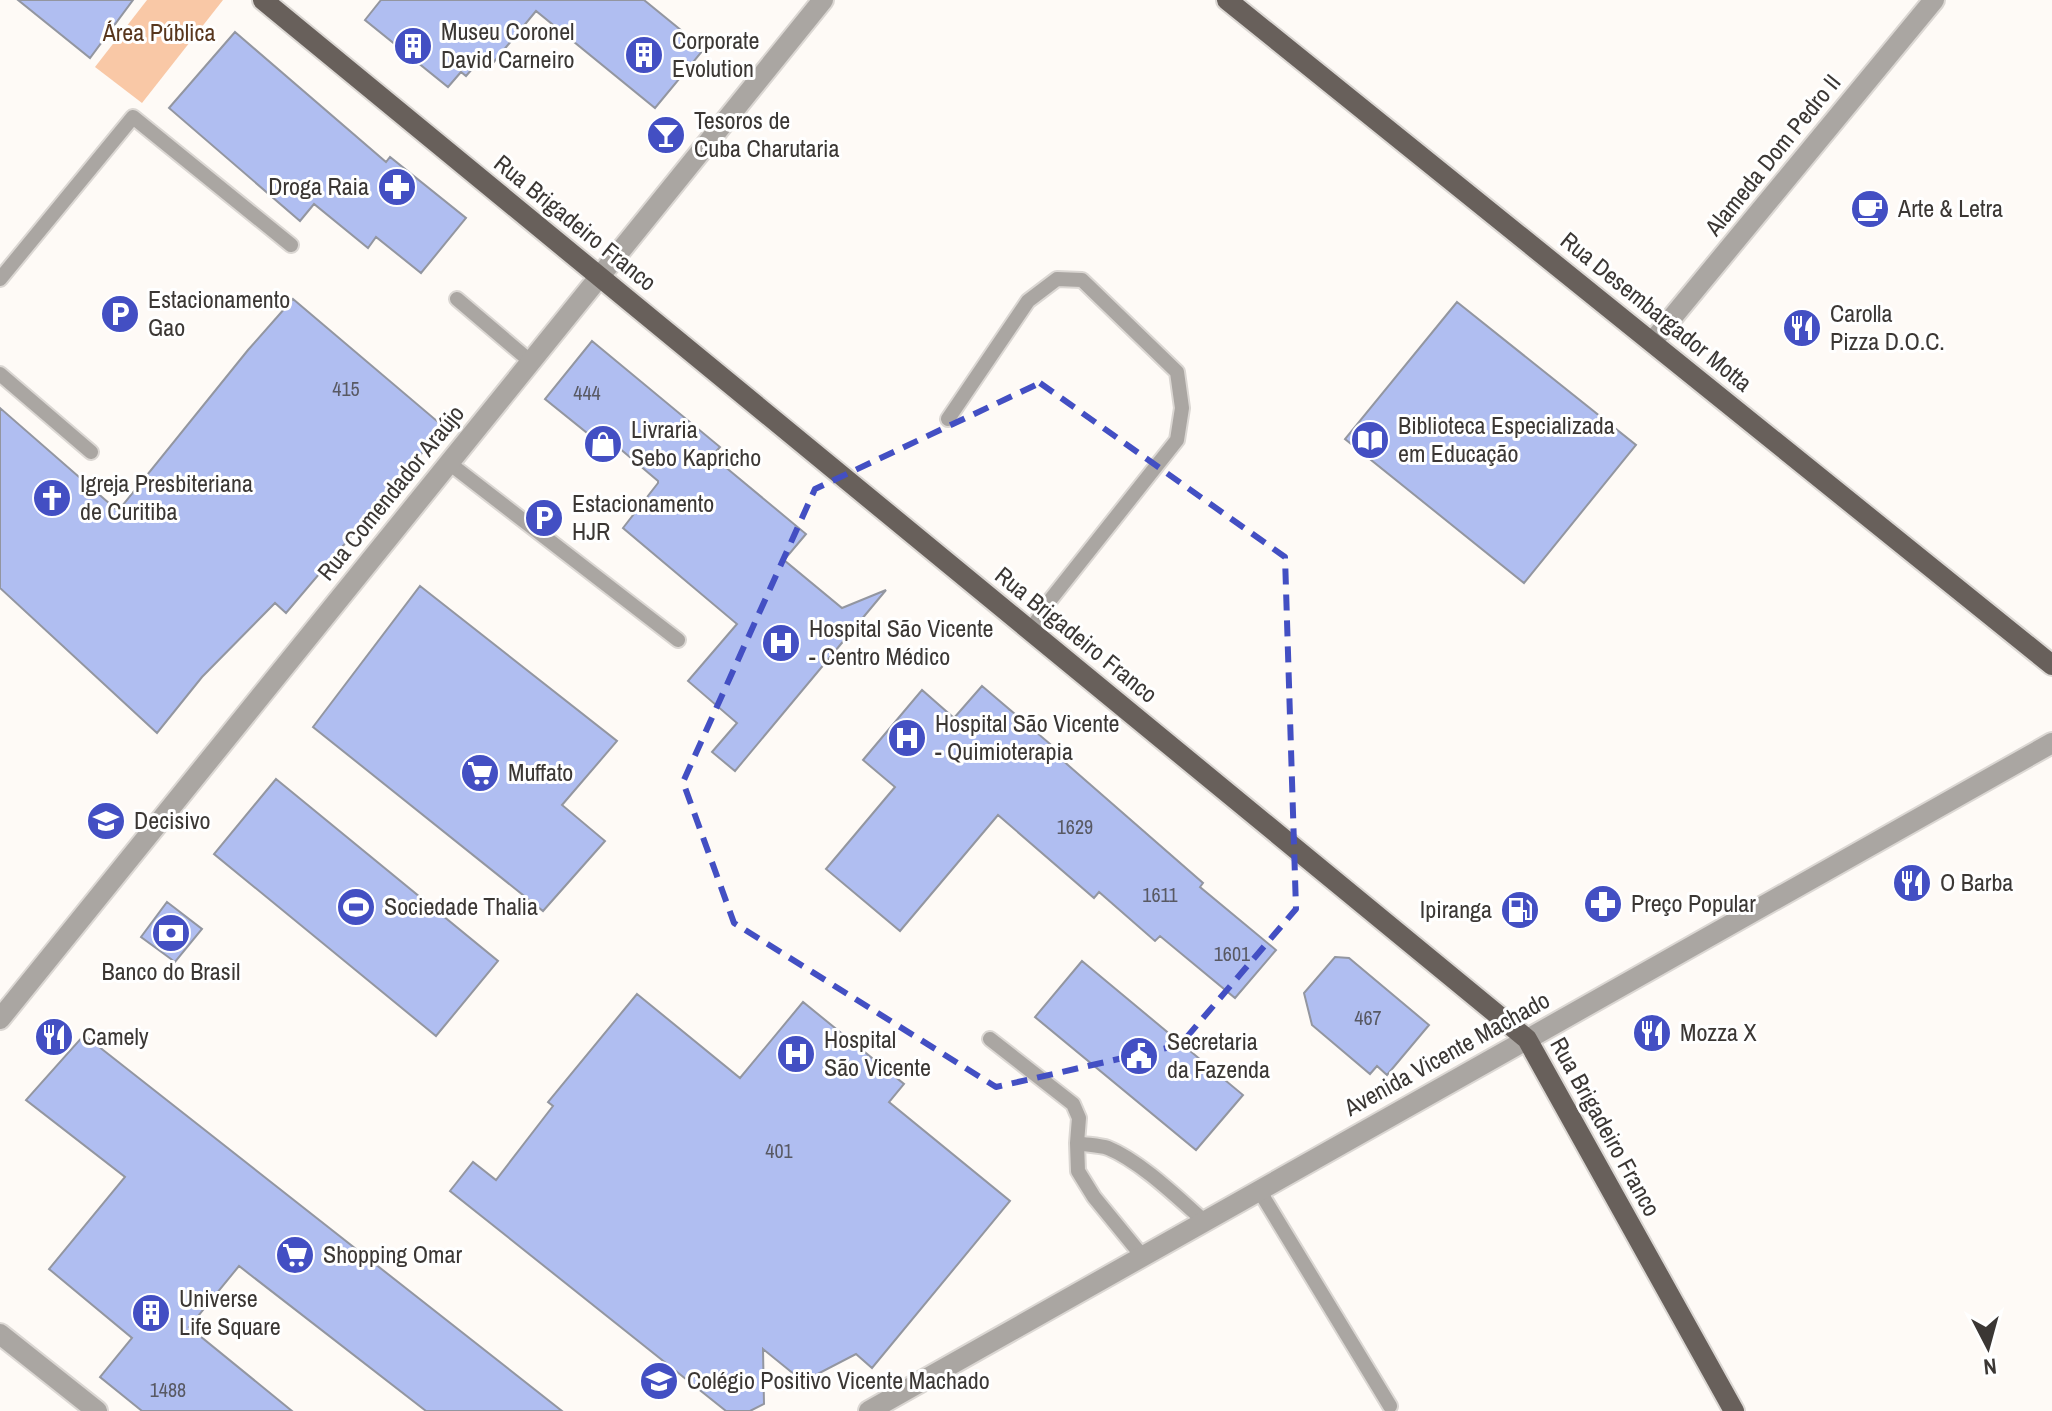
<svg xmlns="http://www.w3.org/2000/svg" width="2052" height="1411" font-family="'Archivo Narrow',sans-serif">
  <rect width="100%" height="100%" fill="#fefaf6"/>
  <path fill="#f9c8a6" d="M147,0H223L142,103L95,67Z"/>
  <path fill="#b0bef1" stroke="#9396a0" stroke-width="2" d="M18,0H133L90,58Z
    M381,0H644L704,49L655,108L536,11L488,69L479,61L466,76L461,72L448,87L365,20Z
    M235,32L386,162L390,157L466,218L421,273L376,237L368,248L314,204L300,221L169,108Z
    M293,299L444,427L286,613L275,603L202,677L157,733L0,588V408L118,511L248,350Z
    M1457,302L1636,445L1524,583L1345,439Z
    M592,341L720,447L712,456L806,534L784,560L842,608L886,590L735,771L712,752L737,723L688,681L737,624L623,528L658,483V481L612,442L607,449L545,399Z
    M420,586L617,741L562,805L605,841L543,911L313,727Z
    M982,686L1056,749L1053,752L1203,883L1200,887L1276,950L1235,998L1160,936L1155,941L1099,892L1094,898L998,815L900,931L826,869L895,787L863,760L922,690L954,718Z
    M276,779L498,961L436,1036L214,854Z
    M167,902L202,929L175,962L141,937Z
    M1335,957L1349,958L1429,1025L1387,1075L1377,1066L1370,1074L1312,1025L1304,993Z
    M1082,961L1243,1095L1196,1150L1035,1017Z
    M637,994L740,1078L803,1002L904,1084L889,1102L1010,1201L872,1368L856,1354L808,1379H800L763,1349L764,1404L750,1411H726L450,1191L473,1162L496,1180L553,1106L548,1102Z
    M84,1035L562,1411H426L239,1266L189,1327L292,1411H142L100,1377L132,1338L49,1269L125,1177L26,1100Z"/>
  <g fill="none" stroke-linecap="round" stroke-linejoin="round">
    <defs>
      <path id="service" d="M0,279L133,117L291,245
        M457,299L530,361
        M0,374L91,452
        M948,419L1028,301L1057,279L1082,280L1177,372L1182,408L1177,440L1051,599L1030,631
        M449,463L678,640
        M990,1039L1073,1104L1079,1118L1077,1143L1078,1171L1094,1197L1143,1257
        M1077,1143C1086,1145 1099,1145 1108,1148C1140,1161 1178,1198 1204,1221
        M1259,1190L1390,1406"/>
      <path id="minor" d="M1652,342L1934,0"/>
      <path id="tertiary" d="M0,1019L823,0
        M0,1334L97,1411
        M869,1411L2052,743"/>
      <path id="primary" d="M263,0L1527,1039L1734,1411
        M1227,0L2052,665"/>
    </defs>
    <use href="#service" stroke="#dbd7d3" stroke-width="18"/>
    <use href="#minor" stroke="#dbd7d3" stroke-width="24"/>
    <use href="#tertiary" stroke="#dbd7d3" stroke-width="24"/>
    <use href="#primary" stroke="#dbd7d3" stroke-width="24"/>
    <use href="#service" stroke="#aaa6a2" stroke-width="14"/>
    <use href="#minor" stroke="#aaa6a2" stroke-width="20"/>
    <use href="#tertiary" stroke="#aaa6a2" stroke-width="20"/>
    <use href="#primary" stroke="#68605b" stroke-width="20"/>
  </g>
  <path fill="none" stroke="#434fc3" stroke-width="6" stroke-dasharray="16 10" stroke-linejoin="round" d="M1040,383L1285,557L1296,909L1180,1045L996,1087L734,923L683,782L815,489Z"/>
  <defs>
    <symbol id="building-disc" viewBox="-11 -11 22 22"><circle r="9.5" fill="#434fc3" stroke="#fff"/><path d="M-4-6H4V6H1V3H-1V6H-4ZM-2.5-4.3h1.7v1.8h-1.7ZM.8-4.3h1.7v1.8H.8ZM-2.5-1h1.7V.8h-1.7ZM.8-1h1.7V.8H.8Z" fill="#fff"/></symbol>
    <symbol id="bar-disc" viewBox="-11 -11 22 22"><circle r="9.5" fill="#434fc3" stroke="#fff"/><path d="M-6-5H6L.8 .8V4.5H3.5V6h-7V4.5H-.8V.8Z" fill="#fff"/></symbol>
    <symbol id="pharmacy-disc" viewBox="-11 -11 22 22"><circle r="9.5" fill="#434fc3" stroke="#fff"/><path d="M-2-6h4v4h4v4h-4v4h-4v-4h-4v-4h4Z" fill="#fff"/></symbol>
    <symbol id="cafe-disc" viewBox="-11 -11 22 22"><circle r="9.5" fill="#434fc3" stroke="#fff"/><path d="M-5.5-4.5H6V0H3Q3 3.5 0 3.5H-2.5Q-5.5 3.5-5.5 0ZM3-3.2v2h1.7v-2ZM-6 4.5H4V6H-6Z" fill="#fff"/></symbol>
    <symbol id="parking-disc" viewBox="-11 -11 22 22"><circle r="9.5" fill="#434fc3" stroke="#fff"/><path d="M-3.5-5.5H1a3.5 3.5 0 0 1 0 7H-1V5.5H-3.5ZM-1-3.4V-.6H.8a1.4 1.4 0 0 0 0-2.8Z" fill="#fff"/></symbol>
    <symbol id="restaurant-disc" viewBox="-11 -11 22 22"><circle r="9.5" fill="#434fc3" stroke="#fff"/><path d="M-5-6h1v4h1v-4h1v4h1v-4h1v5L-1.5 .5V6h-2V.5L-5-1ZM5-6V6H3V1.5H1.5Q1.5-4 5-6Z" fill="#fff"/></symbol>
    <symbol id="library-disc" viewBox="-11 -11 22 22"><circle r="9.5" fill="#434fc3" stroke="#fff"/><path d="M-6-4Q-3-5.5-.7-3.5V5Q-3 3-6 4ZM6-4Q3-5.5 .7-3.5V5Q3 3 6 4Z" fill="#fff"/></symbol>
    <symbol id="shop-disc" viewBox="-11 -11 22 22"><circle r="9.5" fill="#434fc3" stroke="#fff"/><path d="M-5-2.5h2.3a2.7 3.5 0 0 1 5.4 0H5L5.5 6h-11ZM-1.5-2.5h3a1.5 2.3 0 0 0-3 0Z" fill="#fff"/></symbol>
    <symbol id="church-disc" viewBox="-11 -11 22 22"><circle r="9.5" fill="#434fc3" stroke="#fff"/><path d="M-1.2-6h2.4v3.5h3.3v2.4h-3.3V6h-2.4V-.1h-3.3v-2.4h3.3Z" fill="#fff"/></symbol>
    <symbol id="hospital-disc" viewBox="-11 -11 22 22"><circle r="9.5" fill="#434fc3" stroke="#fff"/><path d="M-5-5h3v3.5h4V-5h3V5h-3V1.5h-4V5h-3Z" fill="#fff"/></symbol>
    <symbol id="supermarket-disc" viewBox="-11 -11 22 22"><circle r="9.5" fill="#434fc3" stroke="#fff"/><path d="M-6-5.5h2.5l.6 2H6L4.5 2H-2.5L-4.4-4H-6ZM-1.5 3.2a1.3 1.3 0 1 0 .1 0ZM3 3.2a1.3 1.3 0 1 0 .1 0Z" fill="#fff"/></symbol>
    <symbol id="school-disc" viewBox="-11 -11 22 22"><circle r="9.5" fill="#434fc3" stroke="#fff"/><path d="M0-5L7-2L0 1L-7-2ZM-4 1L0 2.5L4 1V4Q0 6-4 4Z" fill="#fff"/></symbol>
    <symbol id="stadium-disc" viewBox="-11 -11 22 22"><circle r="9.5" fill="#434fc3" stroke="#fff"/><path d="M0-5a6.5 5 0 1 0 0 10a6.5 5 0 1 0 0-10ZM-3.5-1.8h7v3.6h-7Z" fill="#fff"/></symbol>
    <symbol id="fuel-disc" viewBox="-11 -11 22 22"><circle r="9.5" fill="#434fc3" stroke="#fff"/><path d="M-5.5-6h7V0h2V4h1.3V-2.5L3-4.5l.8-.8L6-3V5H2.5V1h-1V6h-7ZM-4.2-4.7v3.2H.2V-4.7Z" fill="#fff"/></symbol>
    <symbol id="bank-disc" viewBox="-11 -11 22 22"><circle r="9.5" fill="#434fc3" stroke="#fff"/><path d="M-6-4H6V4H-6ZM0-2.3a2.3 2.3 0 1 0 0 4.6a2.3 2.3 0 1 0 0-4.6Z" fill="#fff"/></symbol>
    <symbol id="civic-disc" viewBox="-11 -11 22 22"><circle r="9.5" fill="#434fc3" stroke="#fff"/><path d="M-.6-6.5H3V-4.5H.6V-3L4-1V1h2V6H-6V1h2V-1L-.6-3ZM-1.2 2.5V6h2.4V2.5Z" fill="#fff"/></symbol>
  </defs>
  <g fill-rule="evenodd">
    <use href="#building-disc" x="391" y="24" width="44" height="44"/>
    <use href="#building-disc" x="622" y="33" width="44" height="44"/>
    <use href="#bar-disc" x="644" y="113" width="44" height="44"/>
    <use href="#pharmacy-disc" x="375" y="165" width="44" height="44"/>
    <use href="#cafe-disc" x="1848" y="187" width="44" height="44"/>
    <use href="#parking-disc" x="98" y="292" width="44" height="44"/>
    <use href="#restaurant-disc" x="1780" y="306" width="44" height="44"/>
    <use href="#library-disc" x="1348" y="418" width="44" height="44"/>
    <use href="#shop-disc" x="581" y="422" width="44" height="44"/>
    <use href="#church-disc" x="30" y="476" width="44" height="44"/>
    <use href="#parking-disc" x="522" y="496" width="44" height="44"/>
    <use href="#hospital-disc" x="759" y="621" width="44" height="44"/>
    <use href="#hospital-disc" x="885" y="716" width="44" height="44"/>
    <use href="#supermarket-disc" x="458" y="751" width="44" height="44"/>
    <use href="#school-disc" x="84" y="799" width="44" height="44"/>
    <use href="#restaurant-disc" x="1890" y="861" width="44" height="44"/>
    <use href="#pharmacy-disc" x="1581" y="882" width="44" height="44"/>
    <use href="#stadium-disc" x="334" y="885" width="44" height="44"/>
    <use href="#fuel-disc" x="1498" y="888" width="44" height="44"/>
    <use href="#bank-disc" x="149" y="911" width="44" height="44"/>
    <use href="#restaurant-disc" x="1630" y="1011" width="44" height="44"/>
    <use href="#restaurant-disc" x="32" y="1015" width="44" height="44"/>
    <use href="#hospital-disc" x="774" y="1032" width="44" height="44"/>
    <use href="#civic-disc" x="1117" y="1034" width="44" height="44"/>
    <use href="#supermarket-disc" x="273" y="1233" width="44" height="44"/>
    <use href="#building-disc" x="129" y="1291" width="44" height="44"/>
    <use href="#school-disc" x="637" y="1359" width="44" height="44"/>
  </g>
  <g text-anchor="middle" stroke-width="6" stroke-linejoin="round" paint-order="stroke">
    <g font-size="20" fill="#585963">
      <text x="346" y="396">415</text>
      <text x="587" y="400">444</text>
      <text x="1075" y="834">1629</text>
      <text x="1160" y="902">1611</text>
      <text x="1232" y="961">1601</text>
      <text x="1368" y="1025">467</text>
      <text x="779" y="1158">401</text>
      <text x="168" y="1397">1488</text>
    </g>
    <g font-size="24" fill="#3b3734" stroke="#fff" text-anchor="start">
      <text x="441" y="40">Museu Coronel<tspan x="441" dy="28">David Carneiro</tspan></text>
      <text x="672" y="49">Corporate<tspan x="672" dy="28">Evolution</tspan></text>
      <text x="694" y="129">Tesoros de<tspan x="694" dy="28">Cuba Charutaria</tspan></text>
      <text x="369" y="195" text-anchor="end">Droga Raia</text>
      <text x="1898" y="217">Arte &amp; Letra</text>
      <text x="148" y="308">Estacionamento<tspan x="148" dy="28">Gao</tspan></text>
      <text x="1830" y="322">Carolla<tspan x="1830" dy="28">Pizza D.O.C.</tspan></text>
      <text x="1398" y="434">Biblioteca Especializada<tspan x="1398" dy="28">em Educação</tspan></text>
      <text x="631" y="438">Livraria<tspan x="631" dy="28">Sebo Kapricho</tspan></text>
      <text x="80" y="492">Igreja Presbiteriana<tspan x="80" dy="28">de Curitiba</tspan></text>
      <text x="572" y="512">Estacionamento<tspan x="572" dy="28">HJR</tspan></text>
      <text x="809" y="637">Hospital São Vicente<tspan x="809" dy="28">- Centro Médico</tspan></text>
      <text x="935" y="732">Hospital São Vicente<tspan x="935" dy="28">- Quimioterapia</tspan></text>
      <text x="508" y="781">Muffato</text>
      <text x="134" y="829">Decisivo</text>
      <text x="1940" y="891">O Barba</text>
      <text x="1631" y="912">Preço Popular</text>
      <text x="384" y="915">Sociedade Thalia</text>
      <text x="1492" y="918" text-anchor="end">Ipiranga</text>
      <text x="171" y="980" text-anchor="middle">Banco do Brasil</text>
      <text x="1680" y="1041">Mozza X</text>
      <text x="82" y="1045">Camely</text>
      <text x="824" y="1048">Hospital<tspan x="824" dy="28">São Vicente</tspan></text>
      <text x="1167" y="1050">Secretaria<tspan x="1167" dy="28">da Fazenda</tspan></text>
      <text x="323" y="1263">Shopping Omar</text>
      <text x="179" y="1307">Universe<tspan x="179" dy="28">Life Square</tspan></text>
      <text x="687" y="1389">Colégio Positivo Vicente Machado</text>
    </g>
    <g font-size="24" fill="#58361d" stroke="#fff">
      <text x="159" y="41">Área Pública</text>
    </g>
    <g font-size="24" fill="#3b3734" stroke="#fff">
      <text transform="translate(1773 155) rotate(-51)" y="8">Alameda Dom Pedro II</text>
      <text transform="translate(575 223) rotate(39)" y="8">Rua Brigadeiro Franco</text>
      <text transform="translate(1656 312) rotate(39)" y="8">Rua Desembargador Motta</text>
      <text transform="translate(391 493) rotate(-51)" y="8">Rua Comendador Araújo</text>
      <text transform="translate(1076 635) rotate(39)" y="8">Rua Brigadeiro Franco</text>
      <text transform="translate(1447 1054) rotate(-29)" y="8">Avenida Vicente Machado</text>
      <text transform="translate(1605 1127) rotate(61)" y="8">Rua Brigadeiro Franco</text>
    </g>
  </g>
  <g transform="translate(1988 1347) rotate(174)" stroke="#ffffff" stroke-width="6" paint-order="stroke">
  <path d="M0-6L14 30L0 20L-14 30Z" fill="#3b3734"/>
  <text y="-12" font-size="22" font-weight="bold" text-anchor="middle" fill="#3b3734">N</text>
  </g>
</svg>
